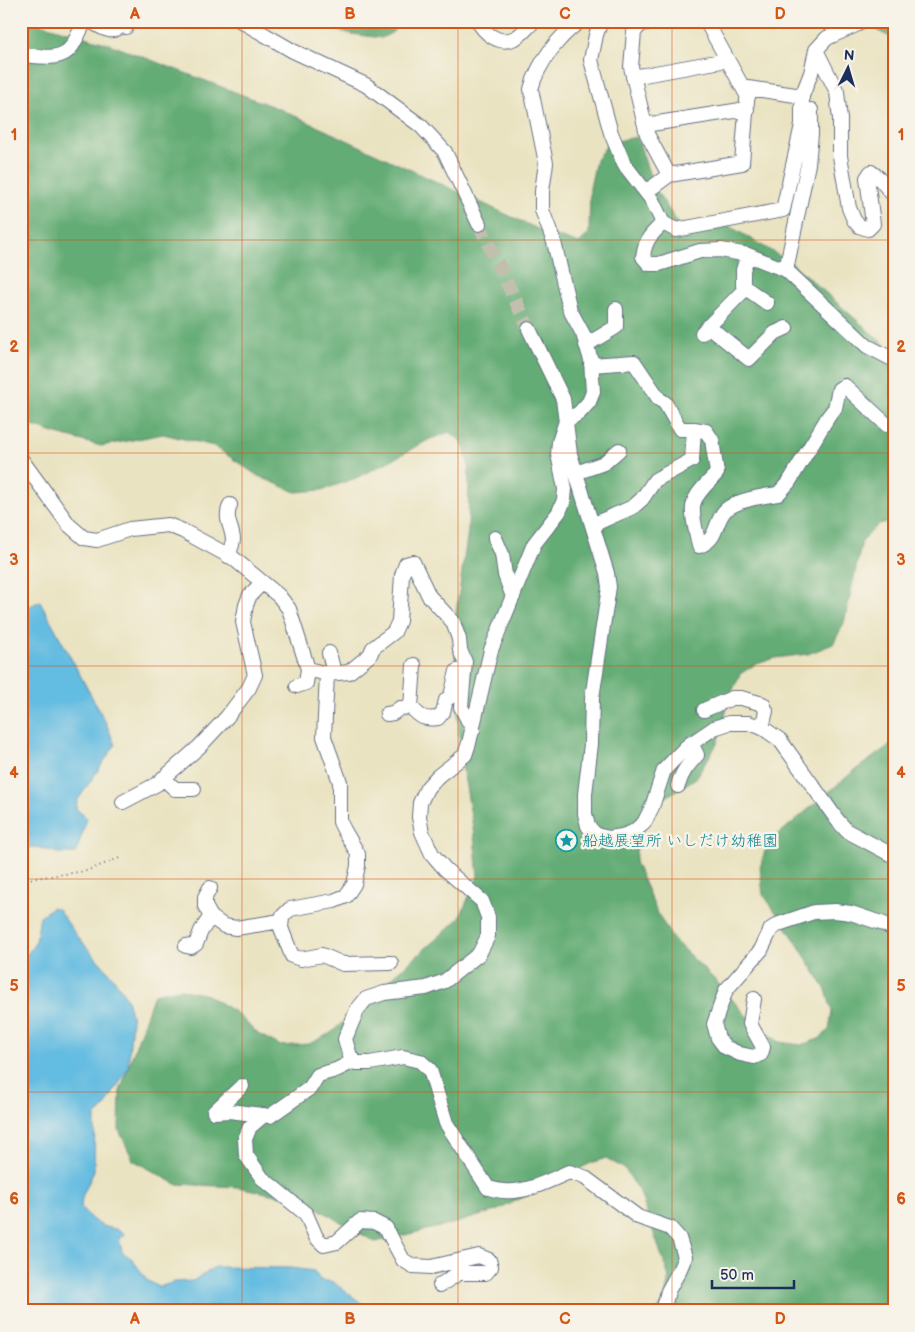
<svg xmlns="http://www.w3.org/2000/svg" width="915" height="1332" font-family="'Balsamiq Sans','Klee One',sans-serif">
  <rect width="100%" height="100%" fill="#f7f3e8"/>
  <filter id="ink" filterUnits="userSpaceOnUse"><feTurbulence type="fractalNoise" baseFrequency=".02" numOctaves="2"/><feDisplacementMap in="SourceGraphic" scale="10" xChannelSelector="R" yChannelSelector="G"/><feConvolveMatrix kernelMatrix="1 2 1 2 8 2 1 2 1" color-interpolation-filters="sRGB"/></filter>
  <filter id="wash" filterUnits="userSpaceOnUse"><feTurbulence type="fractalNoise" baseFrequency=".0096" numOctaves="4" result="noise"/><feDisplacementMap in="SourceGraphic" scale="20" xChannelSelector="R" yChannelSelector="G"/><feGaussianBlur stdDeviation="1.12" result="paint"/><feColorMatrix in="noise" values="0 0 0 0 0 0 0 0 0 0 0 0 0 0 0 0 0 1.4 0 .05"/><feComposite in="paint" operator="in"/></filter>
  <g filter="url(#wash)">
    <rect width="100%" height="100%" fill="#eae3c1"/>
    <path fill="#63ac75" stroke="#3f6e6a" d="M21,21H30L109,44L282,110L542,231L579,244L589,233L590,188L596,160L608,143L637,137L653,185L678,224H726L793,264L894,353V520L879,524L862,541L844,623L833,644L808,654L775,658L754,665L740,674L731,694L717,744L696,778L658,802L648,816L637,846L635,862L656,910L672,938L714,979L752,1022L779,1042L801,1045L819,1039L829,1030L832,1011L826,990L795,940L763,894L760,868L767,844L854,771L894,742V1311H656L664,1302L669,1277L640,1193L625,1169L606,1158L591,1163L498,1210L456,1223L375,1242L305,1201L238,1187L176,1184L133,1160L119,1130L120,1091L154,994L180,989L207,995L235,1012L258,1034L281,1046L309,1044L331,1033L384,985L459,919L478,876L473,827L461,758L457,705L454,626L468,531L469,466L462,442L450,432L430,439L401,455L356,478L322,490L296,492L258,476L214,446L163,434L101,446L57,434L21,422Z
      M309,21H398V22L393,32L382,38L352,34L314,24Z
      M866,21H894V39L878,31Z"/>
    <path fill="#64bce1" stroke="#4076a0" d="M40,601L106,723L115,745L77,801L76,809L87,818L76,853H58L37,847L21,848V611Z
      M53,907L58,909L76,935L113,977L127,999L132,1019L128,1068L104,1108L95,1116L94,1171L82,1197L81,1207C88,1216 94,1223 106,1227C114,1229 120,1228 125,1235L119,1238L122,1252L131,1258L148,1281L159,1287L175,1282L193,1281L215,1267L290,1268L314,1271L320,1280L333,1282L372,1311H21V963L36,942L40,916Z"/>
  </g>
  <g filter="url(#ink)">
    <g fill="none" stroke-linecap="round" stroke-linejoin="round">
      <path stroke="#c1bfad" stroke-width="14" stroke-dasharray="14 7" stroke-linecap="butt" d="M479,224L529,329"/>
      <defs>
        <path id="minor" d="M90,21C102,27 111,36 122,25L126,27
          M241,21L293,51L366,85L421,126L445,152L479,224
          M478,21C485,34 500,46 515,38C522,35 528,26 534,21
          M580,21C558,37 538,63 531,89L546,163L542,191V210L554,242L570,310L583,334L591,360L593,392L589,402L579,413L566,421L559,442L558,454L565,489L564,500L559,512L534,544L491,650L469,743L465,755L438,776L427,788L420,803L419,817L422,832L432,854L445,869L482,901L488,917V936L479,954L445,981L426,988L384,993L366,999L357,1010L345,1039L350,1056L356,1063H370L403,1057L420,1061L430,1070L446,1123L488,1188C493,1189 499,1191 504,1191C526,1193 549,1181 569,1172L584,1177L638,1217L670,1228L679,1238L685,1257L679,1271L668,1291L663,1311
          M601,21L596,35L591,60L611,133L624,164L652,200L663,223L676,230L783,210L802,125V96L811,73L816,50L827,38L858,24L860,21
          M655,21L641,24L634,32L631,67L647,134L669,175
          M706,21L748,97
          M816,50L837,92L840,119V156L849,208L854,220L859,226L868,229L873,224L867,178L871,172L879,178L894,196
          M21,55C38,56 62,62 72,46C77,38 81,29 85,21
          M633,77L727,60
          M645,125L747,109
          M646,192L669,175L742,163L748,88L802,96
          M663,223C651,235 645,239 643,257L649,264H659L700,251L721,250L748,255L786,270L867,346L894,360
          M748,255L743,270V286L767,303
          M786,270L808,164L811,134V110
          M708,326L749,359L775,333L786,328
          M529,329L563,399L570,454L607,573L609,587L592,698L591,744L585,794V814L588,826L596,835L609,838L622,836L633,832L644,823L652,807L664,770L686,747L714,728L729,723H749L763,728L780,740L838,821L847,831L894,856
          M702,333L746,288
          M586,345L616,327V309
          M591,365L634,362L659,399L665,403L680,429H694
          M21,459L69,525L84,538L97,540L130,529L168,525L183,531L233,558L279,596L289,609L308,669
          M576,473L604,463L619,450
          M592,525L633,507L642,499L655,480L692,460L694,429L706,431L712,440L717,473C710,481 697,492 694,502C690,512 697,534 699,546C717,540 714,526 723,513C732,500 764,496 778,494L789,482L828,417L835,408L839,389L845,386L887,425
          M495,538L502,554L505,575L513,597
          M228,556C230,551 233,544 233,539C232,526 224,520 230,505
          M329,653L334,673
          M414,665L411,707C420,717 424,720 438,718L443,712L446,700L451,696L457,671L459,672
          M327,674L324,737L340,782V822L344,830L358,854V866L354,884L346,896L334,901L290,909L282,917L281,928L292,956L301,959L322,955L343,964L391,963
          M297,686L306,683L308,669L327,674L349,672L370,655L373,648L394,632L399,621L402,575L406,564L413,562L429,596L453,622L459,639L460,650L465,662L461,707L473,730
          M704,710L732,698H741L763,704L766,711L762,728
          M387,714L393,713L400,708L411,707
          M163,778L175,789H194
          M678,786C681,773 688,765 697,755L691,743
          M123,802L157,784L199,747L227,717L249,688L255,675L243,622L246,605L250,595L262,583
          M210,888L205,897V906L211,917L224,926L236,928L281,921
          M186,946L191,947L196,944L201,931L211,916
          M754,999L750,1024L763,1047L761,1054L754,1057L740,1054L725,1047L718,1038L714,1024L726,990L761,950L771,929L779,924L814,912L835,911L851,913L884,924L894,929
          M242,1086L214,1112L229,1111L270,1116L310,1088L318,1075L336,1070L354,1061
          M264,1115L250,1127L245,1139L246,1155L262,1178L306,1214L316,1237L324,1245L337,1242L360,1221L374,1222L386,1228L403,1260L413,1266L431,1267L479,1256L489,1260L491,1267L486,1273H459L440,1285"/>
      </defs>
      <use href="#minor" stroke="#636e81" stroke-width="16"/>
      <path stroke="#636e81" stroke-width="2" stroke-dasharray="1 4" stroke-linecap="butt" d="M21,880L86,871L122,857"/>
      <use href="#minor" stroke="#fff" stroke-width="14"/>
    </g>
  </g>
  <path fill="none" stroke="#d45514" stroke-width="1" stroke-opacity="0.55" d="M242,21V1311M458,21V1311M672,21V1311M21,240H894M21,453H894M21,666H894M21,879H894M21,1092H894"/>
  <defs>
    <symbol id="sight-ring" viewBox="-11 -11 22 22"><circle r="9.5" fill="#f7f3e8" stroke="#0f9aa8" stroke-width="1.5"/><path d="M0-6L1.8-2.2L6-1.7L2.9 1.2L3.7 5.4L0 3.3L-3.7 5.4L-2.9 1.2L-6-1.7L-1.8-2.2Z" fill="#0f9aa8"/></symbol>
  </defs>
  <g fill-rule="evenodd">
    <use href="#sight-ring" x="554" y="828" width="25" height="25"/>
  </g>
  <g text-anchor="middle" stroke-width="5" stroke-linejoin="round" paint-order="stroke">
    <g font-size="16" fill="#0d838f" stroke="#f7f3e8" text-anchor="start">
      <text x="582" y="846">船越展望所 いしだけ幼稚園</text>
    </g>
  </g>
  <rect width="915" height="1332" fill="none" stroke="#f7f3e8" stroke-width="55"/>
  <g transform="translate(848 68) rotate(5)" stroke="#f7f3e8" stroke-width="4" paint-order="stroke">
  <path d="M0-4L9 19L0 12L-9 19Z" fill="#1b2f5e"/>
  <text y="-8" font-size="14" font-weight="bold" text-anchor="middle" fill="#1b2f5e">N</text>
  </g>
  <path d="M712 1280v8h82v-8" fill="none" stroke="#1b2f5e" stroke-width="2.5"/>
  <text x="720" y="1280" font-size="15" fill="#1b2f5e" stroke="#f7f3e8" stroke-width="4" paint-order="stroke">50 m</text>
  <rect x="28" y="28" width="860" height="1276" fill="none" stroke="#d45514" stroke-width="2"/>
  <g font-size="16" text-anchor="middle" font-weight="bold" fill="#d45514">
    <text x="135" y="19">A</text>
    <text x="350" y="19">B</text>
    <text x="565" y="19">C</text>
    <text x="780" y="19">D</text>
    <text x="14" y="140">1</text>
    <text x="901" y="140">1</text>
    <text x="14" y="352">2</text>
    <text x="901" y="352">2</text>
    <text x="14" y="565">3</text>
    <text x="901" y="565">3</text>
    <text x="14" y="778">4</text>
    <text x="901" y="778">4</text>
    <text x="14" y="991">5</text>
    <text x="901" y="991">5</text>
    <text x="14" y="1204">6</text>
    <text x="901" y="1204">6</text>
    <text x="135" y="1324">A</text>
    <text x="350" y="1324">B</text>
    <text x="565" y="1324">C</text>
    <text x="780" y="1324">D</text>
  </g>
</svg>
